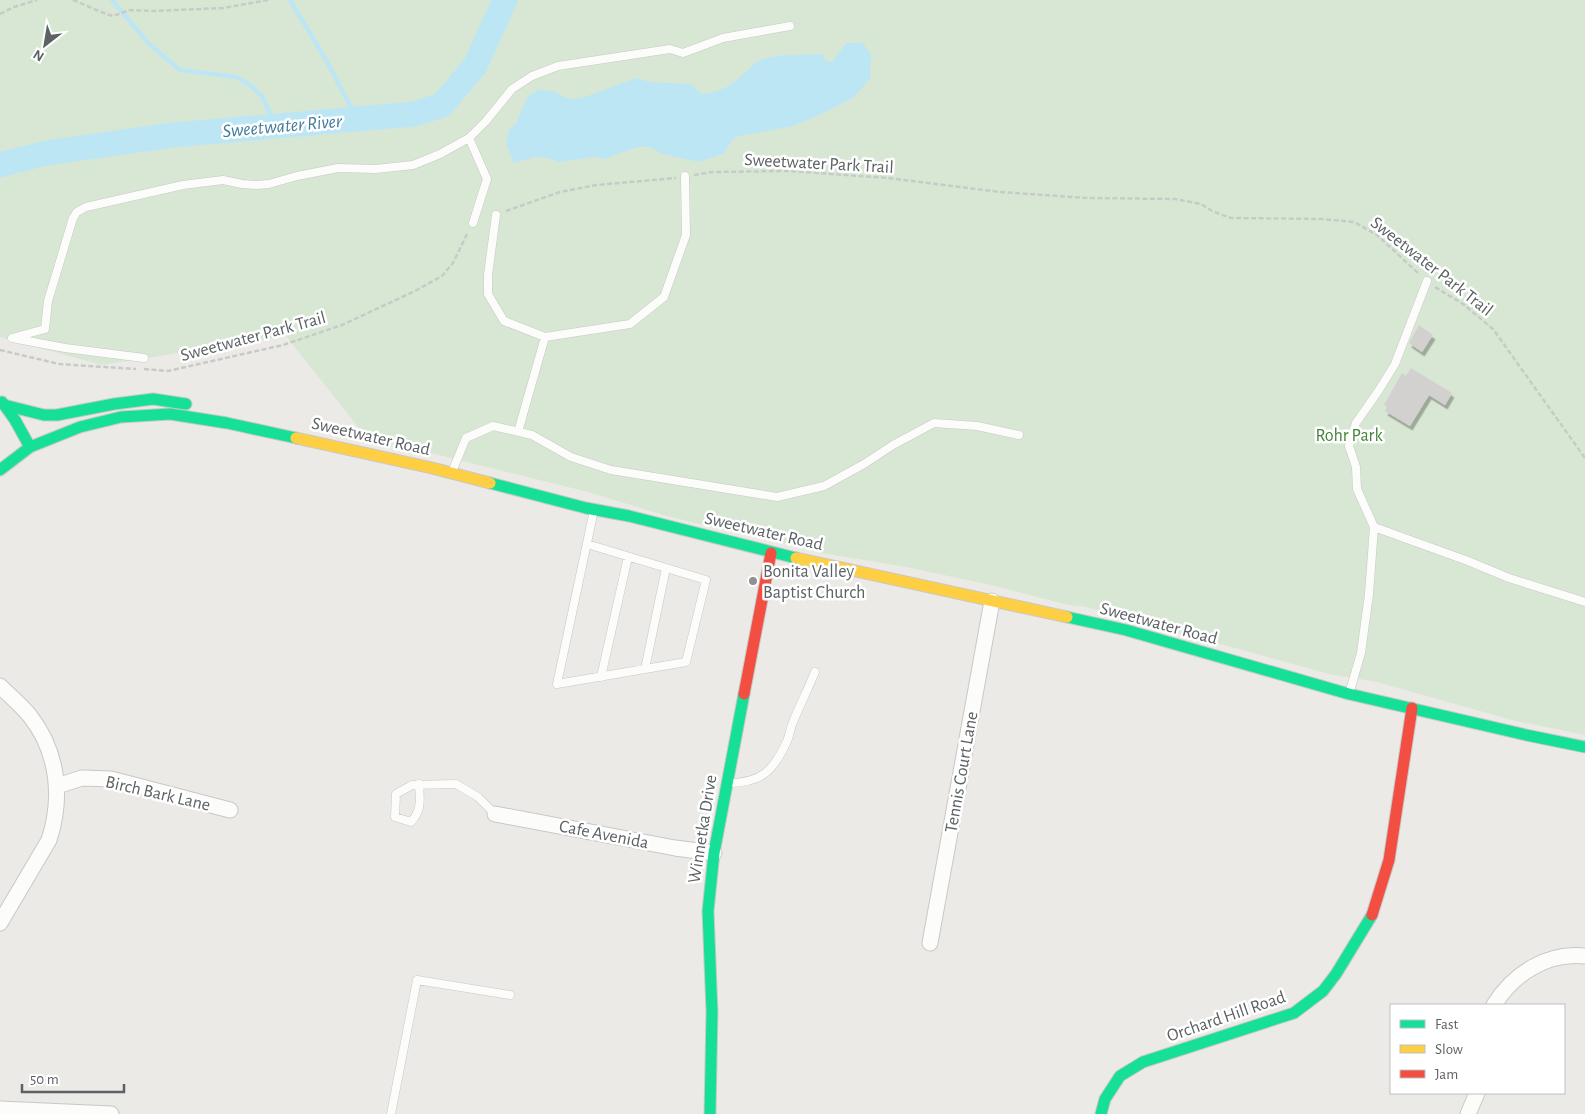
<svg xmlns="http://www.w3.org/2000/svg" width="1585" height="1114" font-family="'Alegreya Sans',sans-serif">
  <defs>
    <filter id="shadow"><feDropShadow dx="2.5" dy="4.5" stdDeviation="0" flood-color="#0004"/></filter>
  </defs>
  <rect width="100%" height="100%" fill="#eceae7"/>
  <path fill="#d8e7d3" d="M0,0H1585V735L1512,720L1377,682L1329,674L1086,607L1068,605L991,585L901,566L821,553L772,539L732,532L667,516L588,492L366,437L286,336L102,365L0,337Z"/>
  <path fill="#bde6f4" d="M846,43H863L871,55L870,79L853,98L826,112L793,126L735,137L723,154L699,162L662,154L650,147H637L605,159L595,157L559,162L548,158L536,157L513,163L506,143L509,130L516,123L528,96L538,90L553,91L569,99L582,98L636,78L650,82L691,84L702,94C722,92 731,85 746,72C749,69 753,64 757,62C770,53 805,55 822,54L826,61L832,62Z"/>
  <g fill="none" stroke-linecap="round" stroke-linejoin="round">
    <path stroke="#bde6f4" stroke-width="4.5" d="M112,0L149,44L180,70L236,77L250,85L262,96L271,115V126
      M290,0L325,58L357,119"/>
    <path stroke="#bde6f4" stroke-width="25" d="M0,165L46,153L173,135L414,114L442,105L475,66L505,0"/>
  </g>
  <path fill="#d2d1d0" filter="url(#shadow)" d="M1419,325L1433,335L1422,352L1409,343Z
    M1411,368L1452,393L1445,405L1429,395L1410,426L1385,411L1387,407L1384,405L1402,373L1406,376Z"/>
  <g fill="none" stroke-linecap="round" stroke-linejoin="round">
    <defs>
      <path id="lane" d="M469,138L487,179L473,223
        M496,215L488,275V294L504,321L545,337
        M144,358L65,348L12,338L45,329L48,301L73,218L77,212L86,207L183,185L223,180L242,184L256,185L269,184L297,176L338,168L376,169L413,165L440,154L469,138L486,121L512,89L532,76L558,66L670,49L683,53L723,38L790,26
        M518,432L545,337L630,324L664,297L686,235L685,176
        M452,472L466,438L493,426L532,435L571,457L611,470L777,497L824,486L864,464L893,445L934,423L977,426L1019,435
        M1374,527L1357,489L1356,467L1349,446L1356,423L1379,390L1395,364L1427,281
        M587,544L706,580L686,662L557,684L594,510
        M645,669L666,568
        M601,677L628,557
        M1349,694L1361,653L1369,594L1374,527L1468,561L1509,578L1585,602
        M729,783C762,783 774,770 787,741C790,735 790,728 793,722C800,705 808,689 815,672
        M419,784C420,800 422,810 411,822L395,817L396,794L412,785L456,784L478,797L495,814
        M391,1114L417,980L510,995"/>
      <path id="street" d="M0,686C10,696 21,705 30,716C58,752 63,797 49,840L0,923
        M57,786L82,778L111,779L230,810
        M495,814L675,848L714,853
        M930,943L992,601
        M1494,1005C1513,974 1547,952 1585,956
        M0,1109L111,1114
        M1468,1114L1477,1093"/>
      <path id="fast" d="M2,402L15,420L30,447
        M4,405L44,415H57L114,404L153,399L186,404
        M0,470L30,447L80,427L121,417L170,414L227,423L296,438
        M490,483L586,508L629,516L796,558
        M1067,617L1126,630L1349,694L1526,735L1585,747
        M710,1114L712,1012L708,911L714,853L744,694
        M1101,1114L1105,1099L1120,1076L1143,1062L1294,1013L1323,991L1336,974L1372,915"/>
      <path id="slow" d="M296,438L432,468L490,483
        M796,558L1067,617"/>
      <path id="jam" d="M744,694L771,553
        M1372,915L1389,860L1412,708"/>
    </defs>
    <use href="#lane" stroke="#c8c8c7" stroke-width="9"/>
    <use href="#street" stroke="#c8c8c7" stroke-width="17"/>
    <use href="#fast" stroke="#c8c9c8" stroke-width="13"/>
    <use href="#slow" stroke="#c8c9c8" stroke-width="13"/>
    <use href="#jam" stroke="#c8c9c8" stroke-width="13"/>
    <path stroke="#c7cbc8" stroke-width="2.5" stroke-dasharray="5 2.5" stroke-linecap="butt" d="M73,0L106,14L113,16L130,10L153,11L223,8L268,0
      M0,14L14,7L37,0
      M694,175L712,172L789,171L888,178L1000,192L1087,198L1175,199L1201,204L1212,211L1231,218L1321,219L1354,222L1377,235L1419,274
      M506,211L560,192L596,185L676,178
      M1435,287L1463,304L1493,329L1585,458
      M0,350L59,364L136,369
      M144,369L168,371L283,345L342,325L415,291L442,276L453,263L468,232"/>
    <use href="#lane" stroke="#fcfcfb" stroke-width="8"/>
    <use href="#street" stroke="#fcfcfb" stroke-width="15"/>
    <use href="#fast" stroke="#16e098" stroke-width="11"/>
    <use href="#slow" stroke="#ffcf43" stroke-width="11"/>
    <use href="#jam" stroke="#f24e42" stroke-width="11"/>
  </g>
  <circle fill="#8e9192" stroke="#fff" stroke-width="2" cx="753" cy="581" r="5"/>
  <g text-anchor="middle" stroke-width="5" stroke-linejoin="round" paint-order="stroke">
    <g font-size="18" fill="#5c6164" stroke="#fff">
      <text transform="translate(819 163) rotate(3)" y="6">Sweetwater Park Trail</text>
      <text transform="translate(1432 266) rotate(38)" y="6">Sweetwater Park Trail</text>
      <text transform="translate(253 336) rotate(-15)" y="6">Sweetwater Park Trail</text>
      <text transform="translate(371 436) rotate(13)" y="6">Sweetwater Road</text>
      <text transform="translate(764 531) rotate(13)" y="6">Sweetwater Road</text>
      <text transform="translate(1159 623) rotate(15)" y="6">Sweetwater Road</text>
      <text transform="translate(961 772) rotate(-80)" y="6">Tennis Court Lane</text>
      <text transform="translate(158 793) rotate(13)" y="6">Birch Bark Lane</text>
      <text transform="translate(702 829) rotate(-81)" y="6">Winnetka Drive</text>
      <text transform="translate(604 834) rotate(11)" y="6">Cafe Avenida</text>
      <text transform="translate(1226 1016) rotate(-19)" y="6">Orchard Hill Road</text>
    </g>
    <g font-size="18" fill="#44843b" stroke="#fff">
      <text x="1349" y="441">Rohr Park</text>
    </g>
    <g font-size="18" fill="#5c6164" stroke="#fff" text-anchor="start">
      <text x="763" y="577">Bonita Valley<tspan x="763" dy="21">Baptist Church</tspan></text>
    </g>
    <g font-size="19" font-style="italic" fill="#417b99" stroke="#fff">
      <text transform="translate(282 125) rotate(-5)" y="7">Sweetwater River</text>
    </g>
  </g>
  <rect x="1390" y="1004" width="175" height="90" fill="#ffffff" stroke="#bec0c1"/>
  <rect x="1400" y="1020" width="25" height="8" fill="#16e098" stroke="#bec0c1"/>
  <text x="1435" y="1029" font-size="15" fill="#5c6164">Fast</text>
  <rect x="1400" y="1045" width="25" height="8" fill="#ffcf43" stroke="#bec0c1"/>
  <text x="1435" y="1054" font-size="15" fill="#5c6164">Slow</text>
  <rect x="1400" y="1070" width="25" height="8" fill="#f24e42" stroke="#bec0c1"/>
  <text x="1435" y="1079" font-size="15" fill="#5c6164">Jam</text>
  <g transform="translate(45 45) rotate(211)" stroke="#ffffff" stroke-width="4" paint-order="stroke">
  <path d="M0-4L9 19L0 12L-9 19Z" fill="#5c6164"/>
  <text y="-8" font-size="14" font-weight="bold" text-anchor="middle" fill="#5c6164">N</text>
  </g>
  <path d="M22 1084v8h102v-8" fill="none" stroke="#5c6164" stroke-width="2.5"/>
  <text x="30" y="1084" font-size="15" fill="#5c6164" stroke="#ffffff" stroke-width="4" paint-order="stroke">50 m</text>
</svg>
